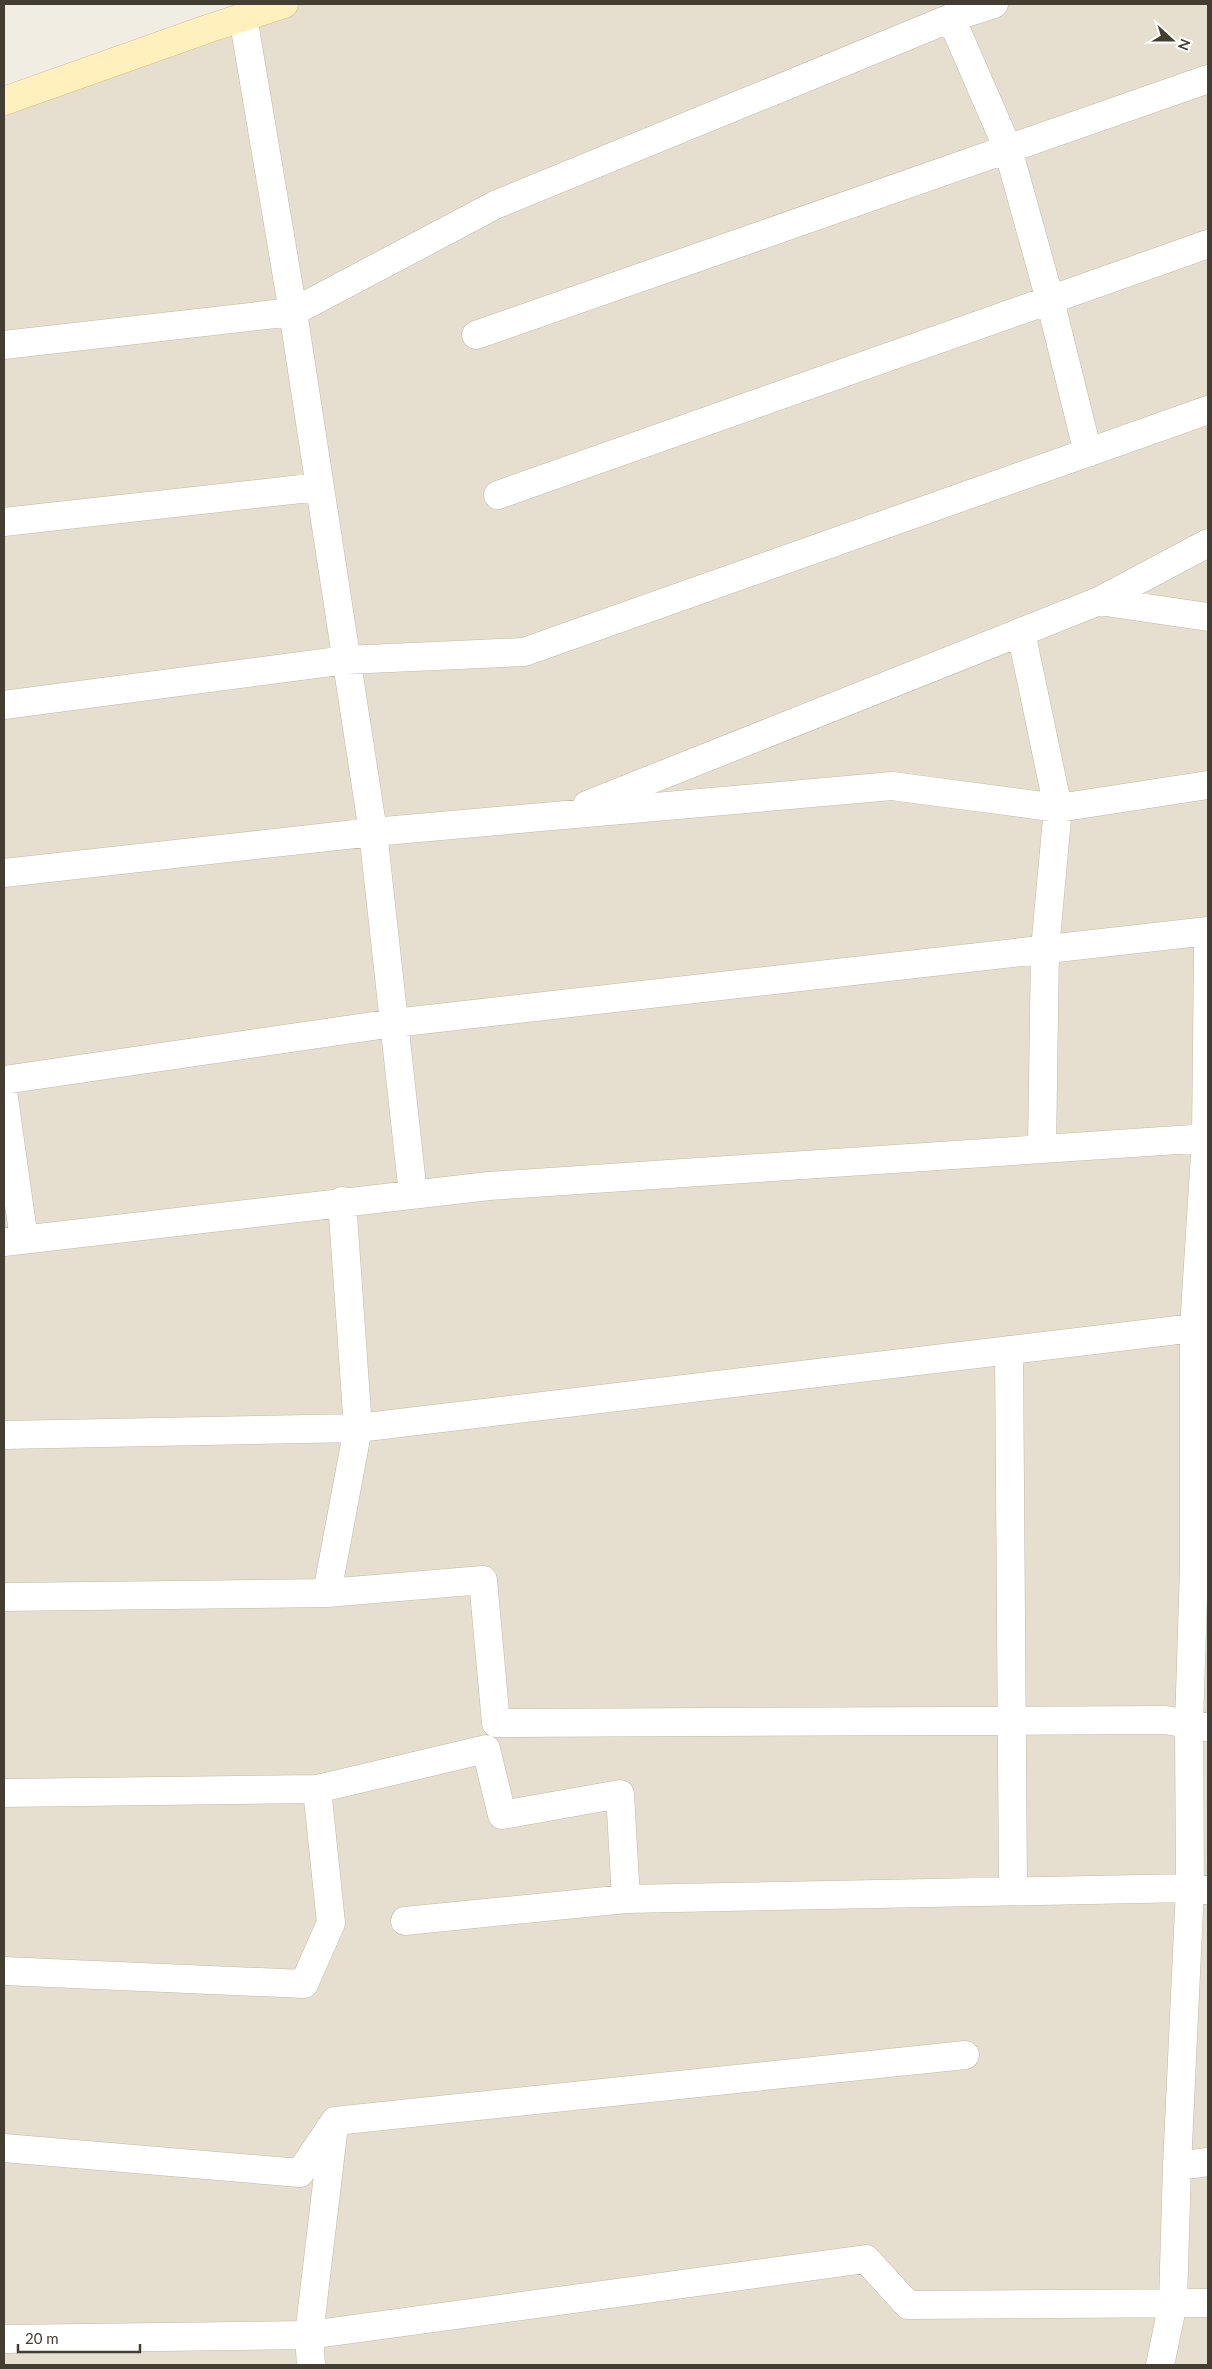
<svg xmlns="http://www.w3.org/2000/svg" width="1212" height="2369" font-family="Lato,sans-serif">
  <rect width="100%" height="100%" fill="#f2ede2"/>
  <path fill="#e6dfd0" d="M299,4H1208V2365H4V104Z"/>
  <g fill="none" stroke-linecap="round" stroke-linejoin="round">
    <defs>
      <path id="minor" d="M243,17L293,312L373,832L413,1194
        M951,18L1008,149L1050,300L1088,453
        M476,335L1208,79
        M4,345L293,312L495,205L951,18L994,4
        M498,495L1208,244
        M4,522L319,487
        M1099,601L1208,543
        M1021,632L1058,808L1045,949L1042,1149
        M4,705L346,660L524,652L1208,410
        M587,805L1099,601L1208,617
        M4,873L373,832L892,786L1058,808L1208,785
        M4,1080L394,1023L1208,931
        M4,1098L24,1240
        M4,1242L489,1186L1208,1138
        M1009,1350L1013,1891
        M4,1435L358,1428L1194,1328
        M327,1593L358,1428L342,1201
        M4,1597L327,1593L483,1580L496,1723L1165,1720L1206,1727
        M4,1793L317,1789L486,1749L502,1815L620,1794L626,1899L1190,1888L1207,1890
        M405,1921L626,1899
        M4,1971L304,1984L331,1923L317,1789
        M4,2148L300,2173L335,2121L965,2055
        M1177,2166L1208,2162
        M4,2339L309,2335L866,2259L908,2305L1208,2303
        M311,2365L309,2335L334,2125
        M1160,2365L1173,2303L1177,2166L1190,1888L1189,1724L1194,1568V1328L1206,1138L1208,950"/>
      <path id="secondary" d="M4,101L210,28L284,4"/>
    </defs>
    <use href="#minor" stroke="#c0b8a7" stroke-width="29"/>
    <use href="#secondary" stroke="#d3c28f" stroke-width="29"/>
    <use href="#minor" stroke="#fff" stroke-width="28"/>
    <use href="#secondary" stroke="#fff0be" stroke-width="28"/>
  </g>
  <rect width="1212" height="2369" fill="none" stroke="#433d32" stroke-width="10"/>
  <g transform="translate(1172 40) rotate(111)" stroke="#ffffff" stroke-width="4" paint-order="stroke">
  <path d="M0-4L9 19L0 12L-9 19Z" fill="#433d32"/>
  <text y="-8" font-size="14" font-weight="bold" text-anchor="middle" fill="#433d32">N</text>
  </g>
  <path d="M18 2344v8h122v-8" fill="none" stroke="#433d32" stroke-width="2.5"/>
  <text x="25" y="2344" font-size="15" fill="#433d32" stroke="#ffffff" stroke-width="4" paint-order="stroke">20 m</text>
</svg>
